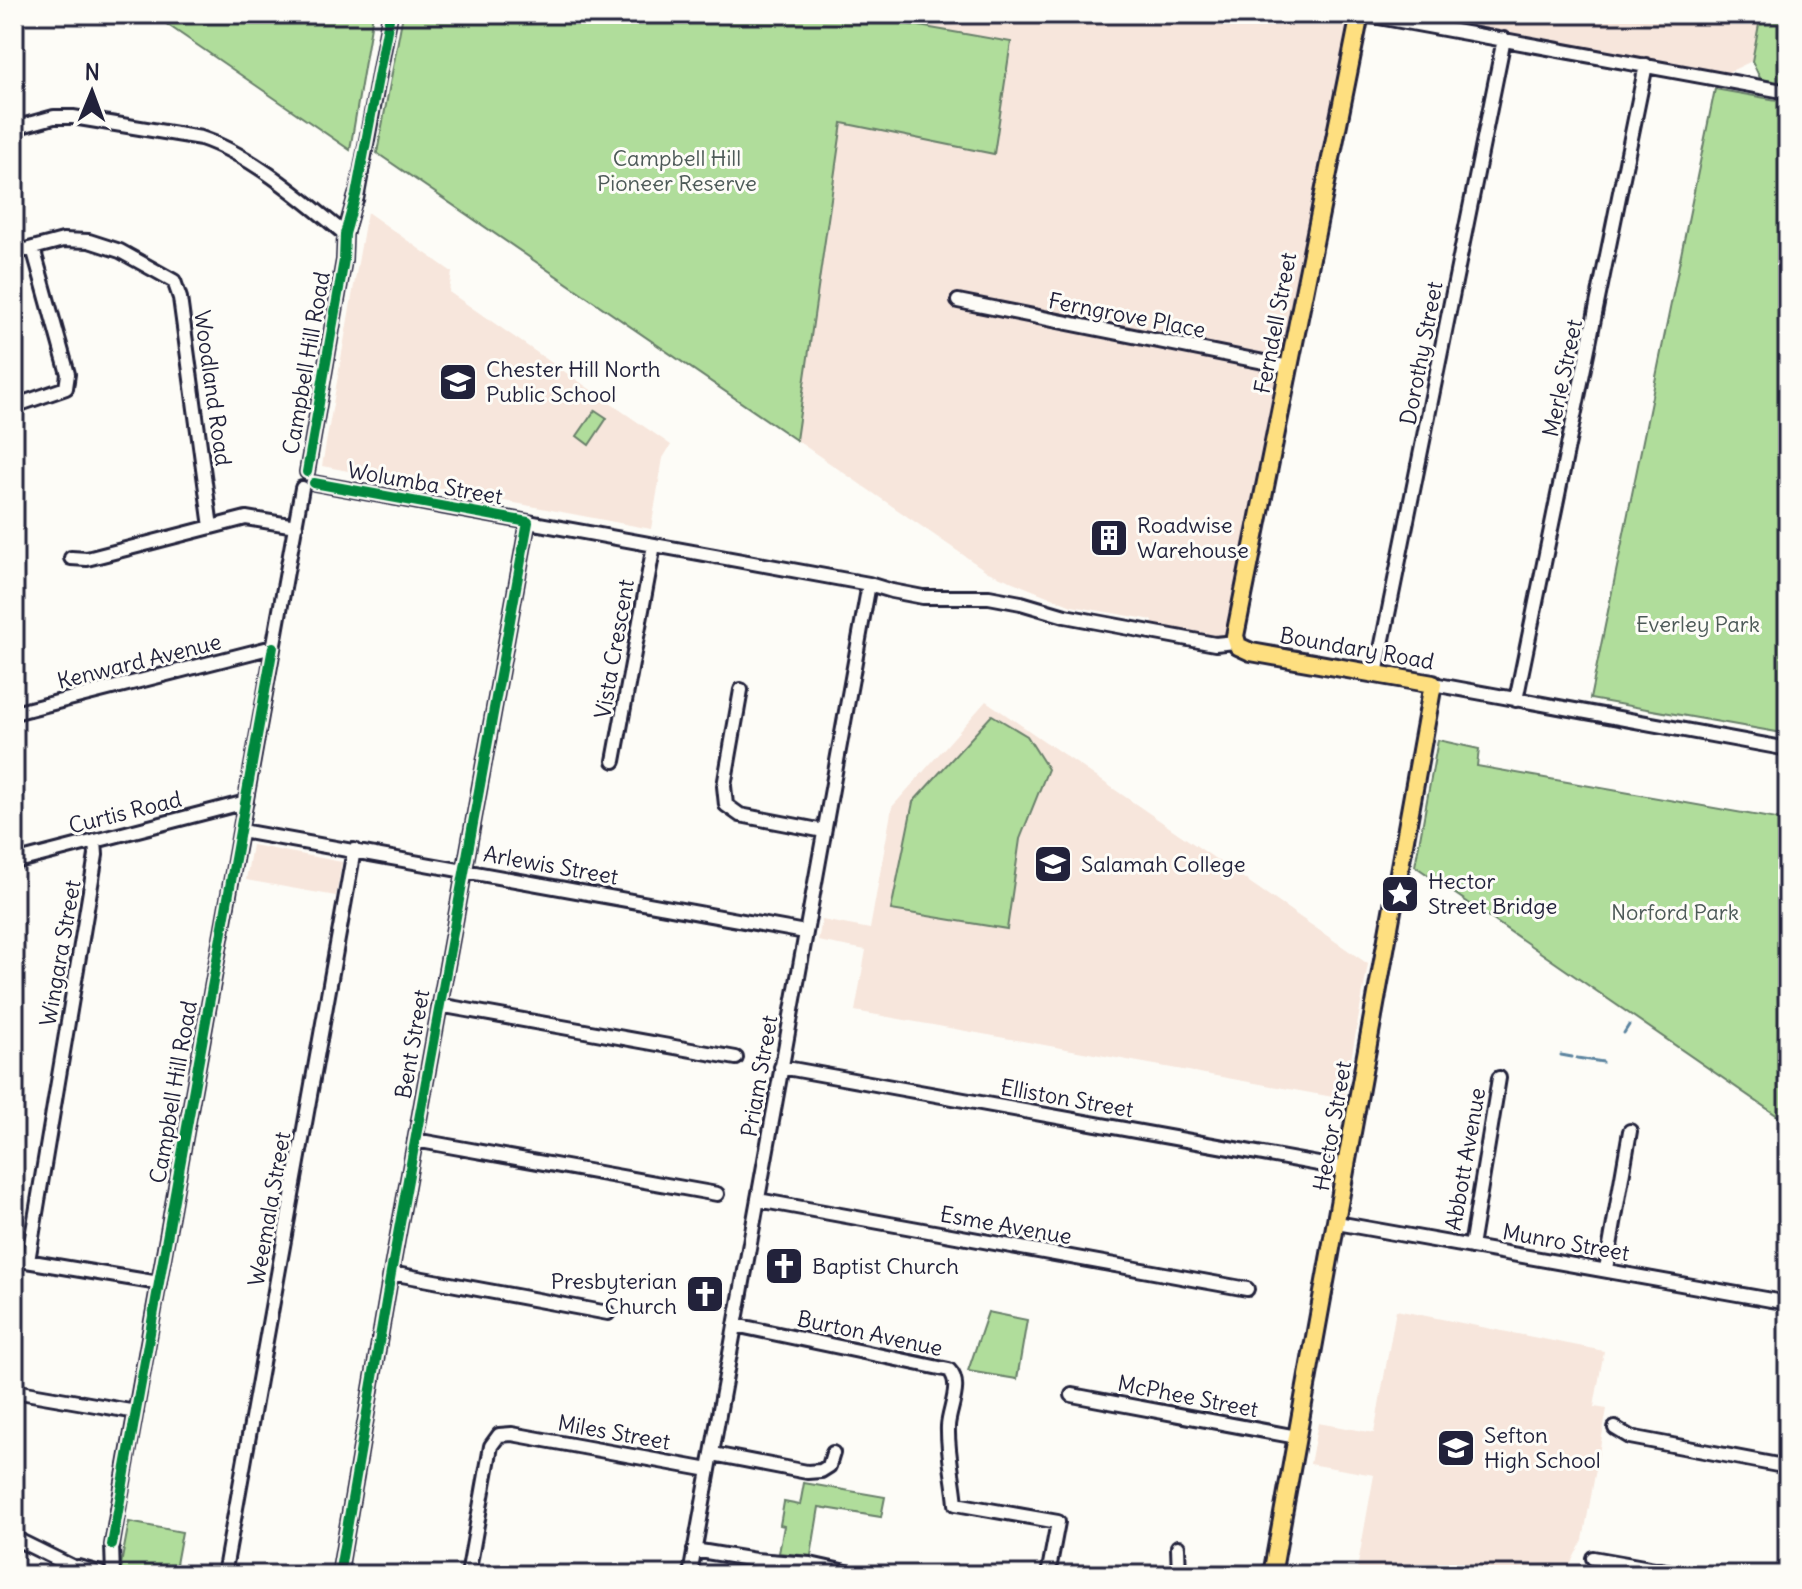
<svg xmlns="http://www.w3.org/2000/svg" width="1802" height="1589" font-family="Delius,sans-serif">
  <rect width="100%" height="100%" fill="#fdfcf7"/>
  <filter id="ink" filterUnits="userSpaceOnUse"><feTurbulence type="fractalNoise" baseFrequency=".0125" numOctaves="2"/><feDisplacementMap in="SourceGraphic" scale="16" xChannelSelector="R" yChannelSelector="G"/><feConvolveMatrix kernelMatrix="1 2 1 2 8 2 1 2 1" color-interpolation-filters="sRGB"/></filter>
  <g filter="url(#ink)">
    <path fill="#f7e6dc" d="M868,14H1360L1236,642L1151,633L1153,620L1072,606L988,572L796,440L842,122L994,154L1011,42L867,17Z
      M1362,14H1761L1752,61L1716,78Z
      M367,212L452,272L449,292L671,445L663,458L651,529L322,466Z
      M986,701L1368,964L1344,1099L855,1011L866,950L818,941L822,920L870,929L892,807Z
      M252,845L342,862L336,896L246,880Z
      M1396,1310L1604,1351L1594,1407L1607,1409L1583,1540L1564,1575H1356L1374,1475L1310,1464L1318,1423L1374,1433Z"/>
    <path fill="#b0dd9b" stroke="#69806b" stroke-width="2" d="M152,14H373L350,150Z
      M403,14H867L868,17L1011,42L994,154L842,123L796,440L377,153Z
      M1761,14H1788V85L1761,80L1752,61Z
      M1715,89L1788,102V734L1590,699Z
      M595,410L607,418L589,445L577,436Z
      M992,715L1027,736L1048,769L1020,839L1007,929L891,910L913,802Z
      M1438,740L1479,749L1477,766L1788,821V1123L1415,866Z
      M988,1312L1027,1320L1017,1379L968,1371Z
      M804,1483L885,1497L881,1517L819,1507L811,1556L779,1553L784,1526L780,1525L784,1502L800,1505Z
      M129,1522L182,1532L174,1575H139L120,1570Z"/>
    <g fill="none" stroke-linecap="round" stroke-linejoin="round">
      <path stroke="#5b849f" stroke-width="3" d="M1624,1033L1629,1025
        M1561,1055L1572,1057
        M1577,1058L1603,1062"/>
      <defs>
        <path id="minor" d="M1362,14L1788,92
          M14,128L54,117H73L201,138C252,155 303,200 345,234
          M356,200L390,14
          M14,253L63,240L89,241L120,251L174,281L180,298L211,527
          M958,301L1289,367
          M14,406L66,388L68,374L33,248
          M307,472L344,260L345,234L356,195
          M314,483L869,584L892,591L923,597H989L1021,603L1065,616L1215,644L1236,642
          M71,558L87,559L246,518L296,526
          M1376,674L1504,39
          M1433,684L1788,749
          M741,690L724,786L726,805L740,815L824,831
          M1516,700L1646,65
          M14,713L273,647
          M614,761L654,545
          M241,831L805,932
          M14,862L246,802
          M439,1005L736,1058
          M781,1067L1346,1169
          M415,1140L717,1194
          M758,1200L1247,1289
          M1337,1223L1788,1303
          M1471,1247L1499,1078
          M14,1259L159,1283
          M28,1261L96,855L95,841
          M1606,1269L1630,1131
          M391,1273L608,1313
          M735,1325L949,1370C963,1384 949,1409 948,1426C947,1452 954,1479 956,1504L1058,1522L1048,1575
          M14,1391L136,1412
          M1072,1395L1297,1437
          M1615,1428L1630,1437L1788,1467
          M713,1454L807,1472L821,1471L829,1466L833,1453
          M14,1538L71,1566L84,1575
          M1178,1547L1179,1575
          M694,1550L755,1560L810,1564L860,1575
          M1593,1558L1689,1575
          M78,1567L100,1573
          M113,1575L112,1545L116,1521L302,488
          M224,1575L354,850
          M339,1575L391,1273L528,522
          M468,1575L491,1446L499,1435L512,1434L709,1470
          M690,1575L869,584"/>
        <path id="major" d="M1272,1575L1433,684L1251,652L1238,646L1235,636L1360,14"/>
      </defs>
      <use href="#minor" stroke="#22223b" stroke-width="18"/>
      <use href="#major" stroke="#22223b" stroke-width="22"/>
      <use href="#minor" stroke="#fdfcf7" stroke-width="12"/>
      <use href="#major" stroke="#fedf80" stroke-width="16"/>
      <defs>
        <path id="cycleway" d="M307,472L344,260L345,234L356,195L390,14
          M314,483L528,522L391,1273L339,1575
          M112,1545L273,647"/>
      </defs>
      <use href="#cycleway" stroke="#fdfcf7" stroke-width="15"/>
      <use href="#cycleway" stroke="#00873e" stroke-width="10"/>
    </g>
  </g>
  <defs>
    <symbol id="school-square" viewBox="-11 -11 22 22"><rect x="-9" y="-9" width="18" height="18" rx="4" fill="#22223b" stroke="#fdfcf7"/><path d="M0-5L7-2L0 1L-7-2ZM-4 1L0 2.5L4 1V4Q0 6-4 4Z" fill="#fff"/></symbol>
    <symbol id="building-square" viewBox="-11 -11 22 22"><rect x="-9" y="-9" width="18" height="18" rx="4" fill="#22223b" stroke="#fdfcf7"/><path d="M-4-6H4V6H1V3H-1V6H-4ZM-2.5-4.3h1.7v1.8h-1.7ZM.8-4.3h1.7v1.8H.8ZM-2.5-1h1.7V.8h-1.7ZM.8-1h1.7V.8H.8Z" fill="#fff"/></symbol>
    <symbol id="sight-square" viewBox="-11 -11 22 22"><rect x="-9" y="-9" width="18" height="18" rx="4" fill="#22223b" stroke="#fdfcf7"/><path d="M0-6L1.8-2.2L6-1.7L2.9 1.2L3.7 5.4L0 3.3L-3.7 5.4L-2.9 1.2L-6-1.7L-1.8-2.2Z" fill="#fff"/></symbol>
    <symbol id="church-square" viewBox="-11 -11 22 22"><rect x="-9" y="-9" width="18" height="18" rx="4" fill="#22223b" stroke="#fdfcf7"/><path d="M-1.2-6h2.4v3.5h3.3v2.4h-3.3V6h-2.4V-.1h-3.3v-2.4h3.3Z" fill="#fff"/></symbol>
  </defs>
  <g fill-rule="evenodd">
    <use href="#school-square" x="436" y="360" width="44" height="44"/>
    <use href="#building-square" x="1087" y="516" width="44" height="44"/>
    <use href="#school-square" x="1031" y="842" width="44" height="44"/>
    <use href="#sight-square" x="1378" y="872" width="44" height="44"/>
    <use href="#church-square" x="762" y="1244" width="44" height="44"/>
    <use href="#church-square" x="683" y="1272" width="44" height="44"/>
    <use href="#school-square" x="1434" y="1426" width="44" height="44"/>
  </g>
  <g text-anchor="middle" stroke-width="6" stroke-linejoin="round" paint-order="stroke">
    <g font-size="22" fill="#4d5a58" stroke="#fdfcf7">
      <text x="677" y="166">Campbell Hill<tspan x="677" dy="25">Pioneer Reserve</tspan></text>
      <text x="1698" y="632">Everley Park</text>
      <text x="1675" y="920">Norford Park</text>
    </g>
    <g font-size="22" fill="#22223b" stroke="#fdfcf7">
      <text transform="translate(1127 315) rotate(11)" y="8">Ferngrove Place</text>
      <text transform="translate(1275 323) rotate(-79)" y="8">Ferndell Street</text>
      <text transform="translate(1421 353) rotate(-79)" y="8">Dorothy Street</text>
      <text transform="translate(306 363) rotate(-80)" y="8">Campbell Hill Road</text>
      <text transform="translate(1562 378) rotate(-78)" y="8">Merle Street</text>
      <text transform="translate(213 388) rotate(82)" y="8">Woodland Road</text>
      <text transform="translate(425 483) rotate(10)" y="8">Wolumba Street</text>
      <text transform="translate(1357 648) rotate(10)" y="8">Boundary Road</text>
      <text transform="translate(614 649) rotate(-80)" y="8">Vista Crescent</text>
      <text transform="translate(139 661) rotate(-14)" y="8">Kenward Avenue</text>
      <text transform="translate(125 812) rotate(-14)" y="8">Curtis Road</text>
      <text transform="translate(551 865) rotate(10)" y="8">Arlewis Street</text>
      <text transform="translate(60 953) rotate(-80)" y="8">Wingara Street</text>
      <text transform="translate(412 1044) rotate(-80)" y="8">Bent Street</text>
      <text transform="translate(759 1076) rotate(-80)" y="8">Priam Street</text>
      <text transform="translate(173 1092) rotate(-80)" y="8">Campbell Hill Road</text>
      <text transform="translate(1067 1098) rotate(10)" y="8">Elliston Street</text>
      <text transform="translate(1332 1126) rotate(-80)" y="8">Hector Street</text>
      <text transform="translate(1465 1159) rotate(-80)" y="8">Abbott Avenue</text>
      <text transform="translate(269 1209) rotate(-80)" y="8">Weemala Street</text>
      <text transform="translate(1006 1225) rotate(10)" y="8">Esme Avenue</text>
      <text transform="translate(1566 1242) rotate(10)" y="8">Munro Street</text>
      <text transform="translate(870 1333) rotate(12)" y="8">Burton Avenue</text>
      <text transform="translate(1188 1396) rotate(11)" y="8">McPhee Street</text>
      <text transform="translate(614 1432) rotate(10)" y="8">Miles Street</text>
    </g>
    <g font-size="22" fill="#22223b" stroke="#fdfcf7" text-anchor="start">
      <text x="486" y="377">Chester Hill North<tspan x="486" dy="25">Public School</tspan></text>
      <text x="1137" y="533">Roadwise<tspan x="1137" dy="25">Warehouse</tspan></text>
      <text x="1081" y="872">Salamah College</text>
      <text x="1428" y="889">Hector<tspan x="1428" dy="25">Street Bridge</tspan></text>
      <text x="812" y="1274">Baptist Church</text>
      <text x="677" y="1289" text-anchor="end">Presbyterian<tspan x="677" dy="25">Church</tspan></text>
      <text x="1484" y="1443">Sefton<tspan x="1484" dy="25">High School</tspan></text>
    </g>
  </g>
  <rect width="1802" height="1589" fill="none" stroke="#fdfcf7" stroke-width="48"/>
  <rect x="24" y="24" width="1754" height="1541" fill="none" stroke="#22223b" stroke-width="3" filter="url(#ink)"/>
  <g transform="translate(92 92) rotate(1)" stroke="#fdfcf7" stroke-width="6" paint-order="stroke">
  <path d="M0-6L14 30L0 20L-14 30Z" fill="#22223b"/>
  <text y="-12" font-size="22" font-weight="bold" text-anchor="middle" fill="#22223b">N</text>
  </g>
</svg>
